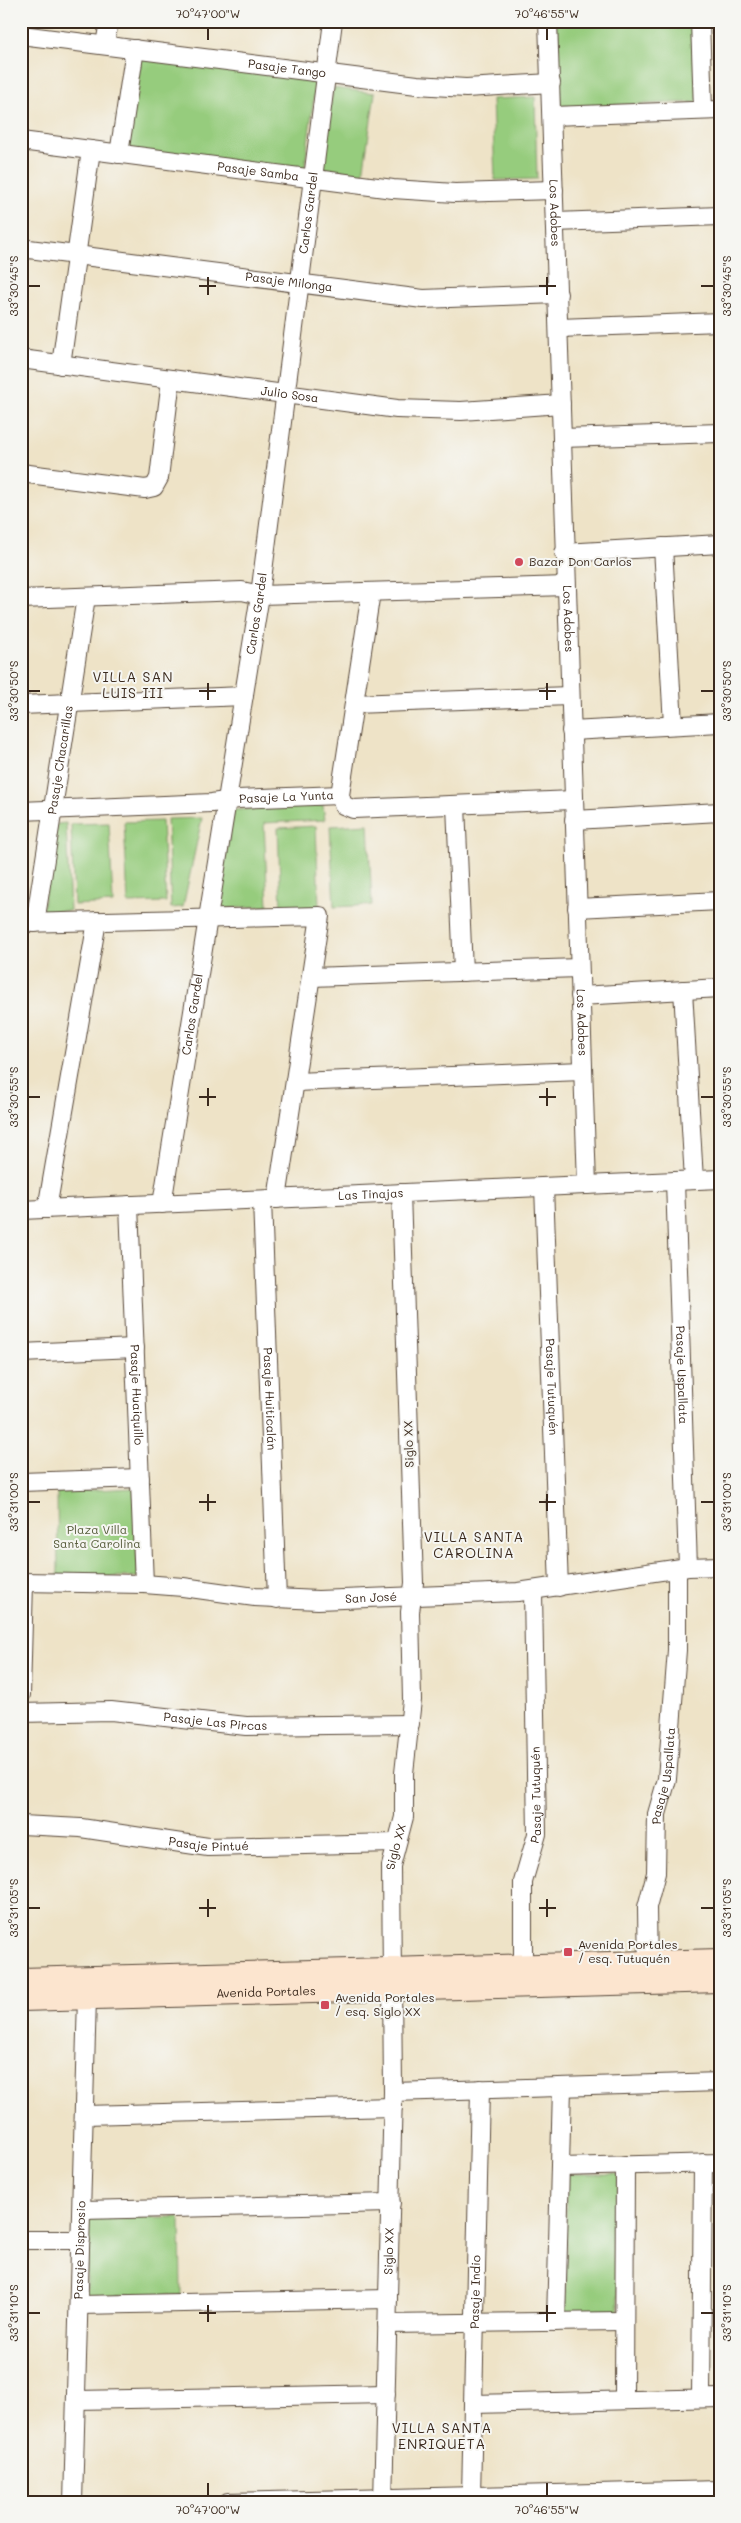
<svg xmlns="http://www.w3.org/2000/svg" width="741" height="2523" font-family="Mali,sans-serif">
  <rect width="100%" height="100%" fill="#f6f6f2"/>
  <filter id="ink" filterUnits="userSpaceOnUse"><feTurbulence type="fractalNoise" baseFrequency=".02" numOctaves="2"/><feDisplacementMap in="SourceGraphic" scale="10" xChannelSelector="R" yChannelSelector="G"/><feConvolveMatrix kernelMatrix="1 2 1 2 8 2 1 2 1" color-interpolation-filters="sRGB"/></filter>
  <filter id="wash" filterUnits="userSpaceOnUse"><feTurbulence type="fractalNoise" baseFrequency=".0096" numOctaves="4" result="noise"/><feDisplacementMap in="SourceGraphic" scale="20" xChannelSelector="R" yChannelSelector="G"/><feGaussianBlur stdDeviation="1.12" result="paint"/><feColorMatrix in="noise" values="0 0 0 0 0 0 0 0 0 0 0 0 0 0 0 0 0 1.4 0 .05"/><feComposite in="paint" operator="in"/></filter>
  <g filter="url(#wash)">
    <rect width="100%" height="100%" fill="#eee3c7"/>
    <path fill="#96cc7d" stroke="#687b4e" d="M556,21H693L698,102L560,107Z
      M139,57L316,81L304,173L127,149Z
      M333,88L375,93L363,174L322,168Z
      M535,97L537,179L495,180L492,99Z
      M323,805L325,820L264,823L268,906L216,909L234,810Z
      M202,818L183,907L171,908L167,819Z
      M162,821L166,902L128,903L124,822Z
      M66,823L70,911H42L57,824Z
      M109,823L113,903L74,905L71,824Z
      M368,824L372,905L334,907L330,826Z
      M316,826L319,907L281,909L278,828Z
      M134,1488L138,1577L58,1576L57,1492Z
      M566,2174H618V2313H566Z
      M180,2217L181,2295L87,2296L86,2218Z"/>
  </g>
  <g filter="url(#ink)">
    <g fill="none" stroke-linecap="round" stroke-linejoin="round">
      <defs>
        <g id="minor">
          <path id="s1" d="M548,21L587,1185"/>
          <path d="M700,21L703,110"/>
          <path id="s2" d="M21,35L417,85L466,88L551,83"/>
          <path d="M105,45L109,21"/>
          <path d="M552,116L720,110"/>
          <path id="s3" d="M21,141L393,189L455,193L554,190"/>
          <path d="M119,154L135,49"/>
          <path d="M555,222L720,216"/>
          <path id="s4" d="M21,248L423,299L558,294"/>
          <path d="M559,328L720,322"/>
          <path id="s5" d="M21,359L397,409L461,411L561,404"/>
          <path d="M61,365L91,150"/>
          <path d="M562,438L720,433"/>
          <path d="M21,473L145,489L154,487L159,478L171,379"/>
          <path d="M663,547L673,725"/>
          <path d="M564,553L720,544"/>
          <path d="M371,592L340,795L343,805L353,809L573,800"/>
          <path d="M21,599L242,591L260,595L566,586"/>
          <path d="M354,704L569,696"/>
          <path d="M21,705L244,696"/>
          <path d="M571,731L720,723"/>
          <path d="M456,805L463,972"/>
          <path id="s6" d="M21,811L212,803L238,799L340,795"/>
          <path d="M574,820L720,812"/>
          <path d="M577,908L720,901"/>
          <path d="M21,923L320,916L277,1199"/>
          <path id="s7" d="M35,923L86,597"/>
          <path d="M311,977L579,968"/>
          <path d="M683,990L694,1180"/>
          <path d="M580,996L720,988"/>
          <path d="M295,1082L583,1071"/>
          <path id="s8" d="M675,1181L688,1567"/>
          <path id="s9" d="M544,1187L559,1587"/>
          <path id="s10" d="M262,1200L277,1599"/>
          <path id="s11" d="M162,1204L260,595L333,21"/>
          <path id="s12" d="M129,1205L144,1584"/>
          <path d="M47,1209L97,921"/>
          <path id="s13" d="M21,1210L720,1179"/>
          <path d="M21,1353L135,1348"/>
          <path d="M21,1482L140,1478"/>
          <path id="s14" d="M21,1582L144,1584L183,1587L255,1597L318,1600L518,1592L688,1567L720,1566"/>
          <path d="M21,1695L24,1582"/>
          <path id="s15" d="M21,1713L111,1711L246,1726L410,1724"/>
          <path id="s16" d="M21,1825L81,1828L208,1847L396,1843"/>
          <path id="s17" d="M523,1967V1882L537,1834L533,1591"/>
          <path id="s18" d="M648,1974L647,1907L656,1873L657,1814L667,1779L677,1650V1569"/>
          <path d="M393,2092L720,2082"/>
          <path d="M84,2115L393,2107"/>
          <path d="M560,2167L720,2163"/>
          <path d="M82,2210L391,2203"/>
          <path d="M21,2240H81"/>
          <path d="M79,2305L388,2299"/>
          <path d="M556,2322L562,2087"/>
          <path d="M387,2324L624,2321"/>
          <path d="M701,2398L703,2163"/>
          <path d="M76,2400L386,2394"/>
          <path d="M624,2400L625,2165"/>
          <path d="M473,2404L720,2398"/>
          <path id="s19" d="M471,2496L480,2089"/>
          <path id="s20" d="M73,2502L87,1997"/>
          <path d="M228,2502L720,2490"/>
          <path id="s21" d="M383,2502L393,2092L391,1866L404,1817V1773L412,1700L410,1612L414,1583L401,1193"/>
        </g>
        <g id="secondary">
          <path d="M21,1980L720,1961"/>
          <path id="s22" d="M21,1999L720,1980"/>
        </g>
      </defs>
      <use href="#minor" stroke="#564637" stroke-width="20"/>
      <use href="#secondary" stroke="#564637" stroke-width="26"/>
      <use href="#minor" stroke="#fff" stroke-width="18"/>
      <use href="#secondary" stroke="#fce5cf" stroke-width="24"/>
    </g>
  </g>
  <path fill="none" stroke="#3b2a1e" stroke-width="2" d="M208,28V40M547,28V40M208,277V295M547,277V295M28,286H40M199,286H216M539,286H556M701,286H714M208,683V700M547,683V700M28,691H40M199,691H216M539,691H556M701,691H714M208,1088V1106M547,1088V1106M28,1097H40M199,1097H216M539,1097H556M701,1097H714M208,1494V1511M547,1494V1511M28,1502H40M199,1502H216M539,1502H556M701,1502H714M208,1899V1917M547,1899V1917M28,1908H40M199,1908H216M539,1908H556M701,1908H714M208,2305V2322M547,2305V2322M28,2313H40M199,2313H216M539,2313H556M701,2313H714M208,2483V2496M547,2483V2496"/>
  <g fill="#d1495b" stroke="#f6f6f2" stroke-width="2">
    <circle cx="519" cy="562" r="5"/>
    <rect x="563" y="1947" width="10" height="10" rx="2.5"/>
    <rect x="320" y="2000" width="10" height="10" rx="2.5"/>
  </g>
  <g text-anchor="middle" stroke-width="4" stroke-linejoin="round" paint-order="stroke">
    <g font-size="12" fill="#3b2a1e" stroke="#f6f6f2">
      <text dy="4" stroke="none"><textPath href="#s2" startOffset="268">Pasaje Tango</textPath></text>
      <text dy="4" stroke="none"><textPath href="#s3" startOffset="239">Pasaje Samba</textPath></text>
      <text dy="4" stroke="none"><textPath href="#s11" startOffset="1002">Carlos Gardel</textPath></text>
      <text dy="4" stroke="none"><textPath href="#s1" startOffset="192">Los Adobes</textPath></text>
      <text dy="4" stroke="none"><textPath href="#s4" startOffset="270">Pasaje Milonga</textPath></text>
      <text dy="4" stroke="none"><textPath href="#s5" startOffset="271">Julio Sosa</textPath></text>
      <text dy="4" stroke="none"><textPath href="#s11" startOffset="598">Carlos Gardel</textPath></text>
      <text dy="4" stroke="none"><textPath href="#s1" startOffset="598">Los Adobes</textPath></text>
      <text dy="4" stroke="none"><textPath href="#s7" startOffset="165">Pasaje Chacarillas</textPath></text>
      <text dy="4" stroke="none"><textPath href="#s6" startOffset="266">Pasaje La Yunta</textPath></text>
      <text dy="4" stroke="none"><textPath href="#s11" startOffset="192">Carlos Gardel</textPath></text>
      <text dy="4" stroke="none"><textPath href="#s1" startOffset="1002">Los Adobes</textPath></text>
      <text dy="4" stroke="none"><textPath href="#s13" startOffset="350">Las Tinajas</textPath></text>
      <text dy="4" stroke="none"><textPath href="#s8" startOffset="194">Pasaje Uspallata</textPath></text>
      <text dy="4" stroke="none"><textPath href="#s9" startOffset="200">Pasaje Tutuquén</textPath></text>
      <text dy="4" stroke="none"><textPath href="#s12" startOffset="190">Pasaje Huaiquillo</textPath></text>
      <text dy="4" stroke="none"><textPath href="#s10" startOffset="199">Pasaje Huiticalán</textPath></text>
      <text transform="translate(409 1444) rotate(-92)" y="4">Siglo XX</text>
      <text dy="4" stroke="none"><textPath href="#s14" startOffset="351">San José</textPath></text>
      <text dy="4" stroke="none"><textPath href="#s15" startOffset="195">Pasaje Las Pircas</textPath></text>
      <text dy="4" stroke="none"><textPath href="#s18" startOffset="200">Pasaje Uspallata</textPath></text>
      <text dy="4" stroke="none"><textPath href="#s17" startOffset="174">Pasaje Tutuquén</textPath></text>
      <text dy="4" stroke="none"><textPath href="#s16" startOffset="189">Pasaje Pintué</textPath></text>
      <text dy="4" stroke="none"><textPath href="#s21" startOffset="656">Siglo XX</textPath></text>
      <text dy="4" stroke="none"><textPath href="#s22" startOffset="245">Avenida Portales</textPath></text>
      <text dy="4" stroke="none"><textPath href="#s20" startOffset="252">Pasaje Disprosio</textPath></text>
      <text dy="4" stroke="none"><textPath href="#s21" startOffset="251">Siglo XX</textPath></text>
      <text dy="4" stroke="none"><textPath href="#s19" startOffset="204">Pasaje Indio</textPath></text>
    </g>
    <g font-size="12" fill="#3b2a1e" stroke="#f6f6f2" text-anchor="start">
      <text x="529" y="566">Bazar Don Carlos</text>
      <text x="578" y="1949">Avenida Portales<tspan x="578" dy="14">/ esq. Tutuquén</tspan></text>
      <text x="335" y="2002">Avenida Portales<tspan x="335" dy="14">/ esq. Siglo XX</tspan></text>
    </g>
    <g font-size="12" fill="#565b3a" stroke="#f6f6f2">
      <text x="97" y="1534">Plaza Villa<tspan x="97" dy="14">Santa Carolina</tspan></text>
    </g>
    <g font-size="14" letter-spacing="1" fill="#3b2a1e" stroke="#f6f6f2">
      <text x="133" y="682">VILLA SAN<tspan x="133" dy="16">LUIS III</tspan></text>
      <text x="474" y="1542">VILLA SANTA<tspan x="474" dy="16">CAROLINA</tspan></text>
      <text x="442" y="2433">VILLA SANTA<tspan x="442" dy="16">ENRIQUETA</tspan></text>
    </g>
  </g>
  <rect width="741" height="2523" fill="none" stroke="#f6f6f2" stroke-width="55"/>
  <rect x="28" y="28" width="686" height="2468" fill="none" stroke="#3b2a1e" stroke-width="2"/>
  <g font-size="12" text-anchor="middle" fill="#3b2a1e">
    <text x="208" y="18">70°47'00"W</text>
    <text x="547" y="18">70°46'55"W</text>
    <text transform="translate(14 286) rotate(-90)" y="4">33°30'45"S</text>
    <text transform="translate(727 286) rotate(-90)" y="4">33°30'45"S</text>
    <text transform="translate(14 691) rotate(-90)" y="4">33°30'50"S</text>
    <text transform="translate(727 691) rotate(-90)" y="4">33°30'50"S</text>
    <text transform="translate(14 1097) rotate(-90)" y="4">33°30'55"S</text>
    <text transform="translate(727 1097) rotate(-90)" y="4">33°30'55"S</text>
    <text transform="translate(14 1502) rotate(-90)" y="4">33°31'00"S</text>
    <text transform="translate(727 1502) rotate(-90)" y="4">33°31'00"S</text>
    <text transform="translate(14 1908) rotate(-90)" y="4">33°31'05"S</text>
    <text transform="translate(727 1908) rotate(-90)" y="4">33°31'05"S</text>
    <text transform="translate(14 2313) rotate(-90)" y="4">33°31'10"S</text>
    <text transform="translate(727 2313) rotate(-90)" y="4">33°31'10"S</text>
    <text x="208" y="2514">70°47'00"W</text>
    <text x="547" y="2514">70°46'55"W</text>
  </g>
</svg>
